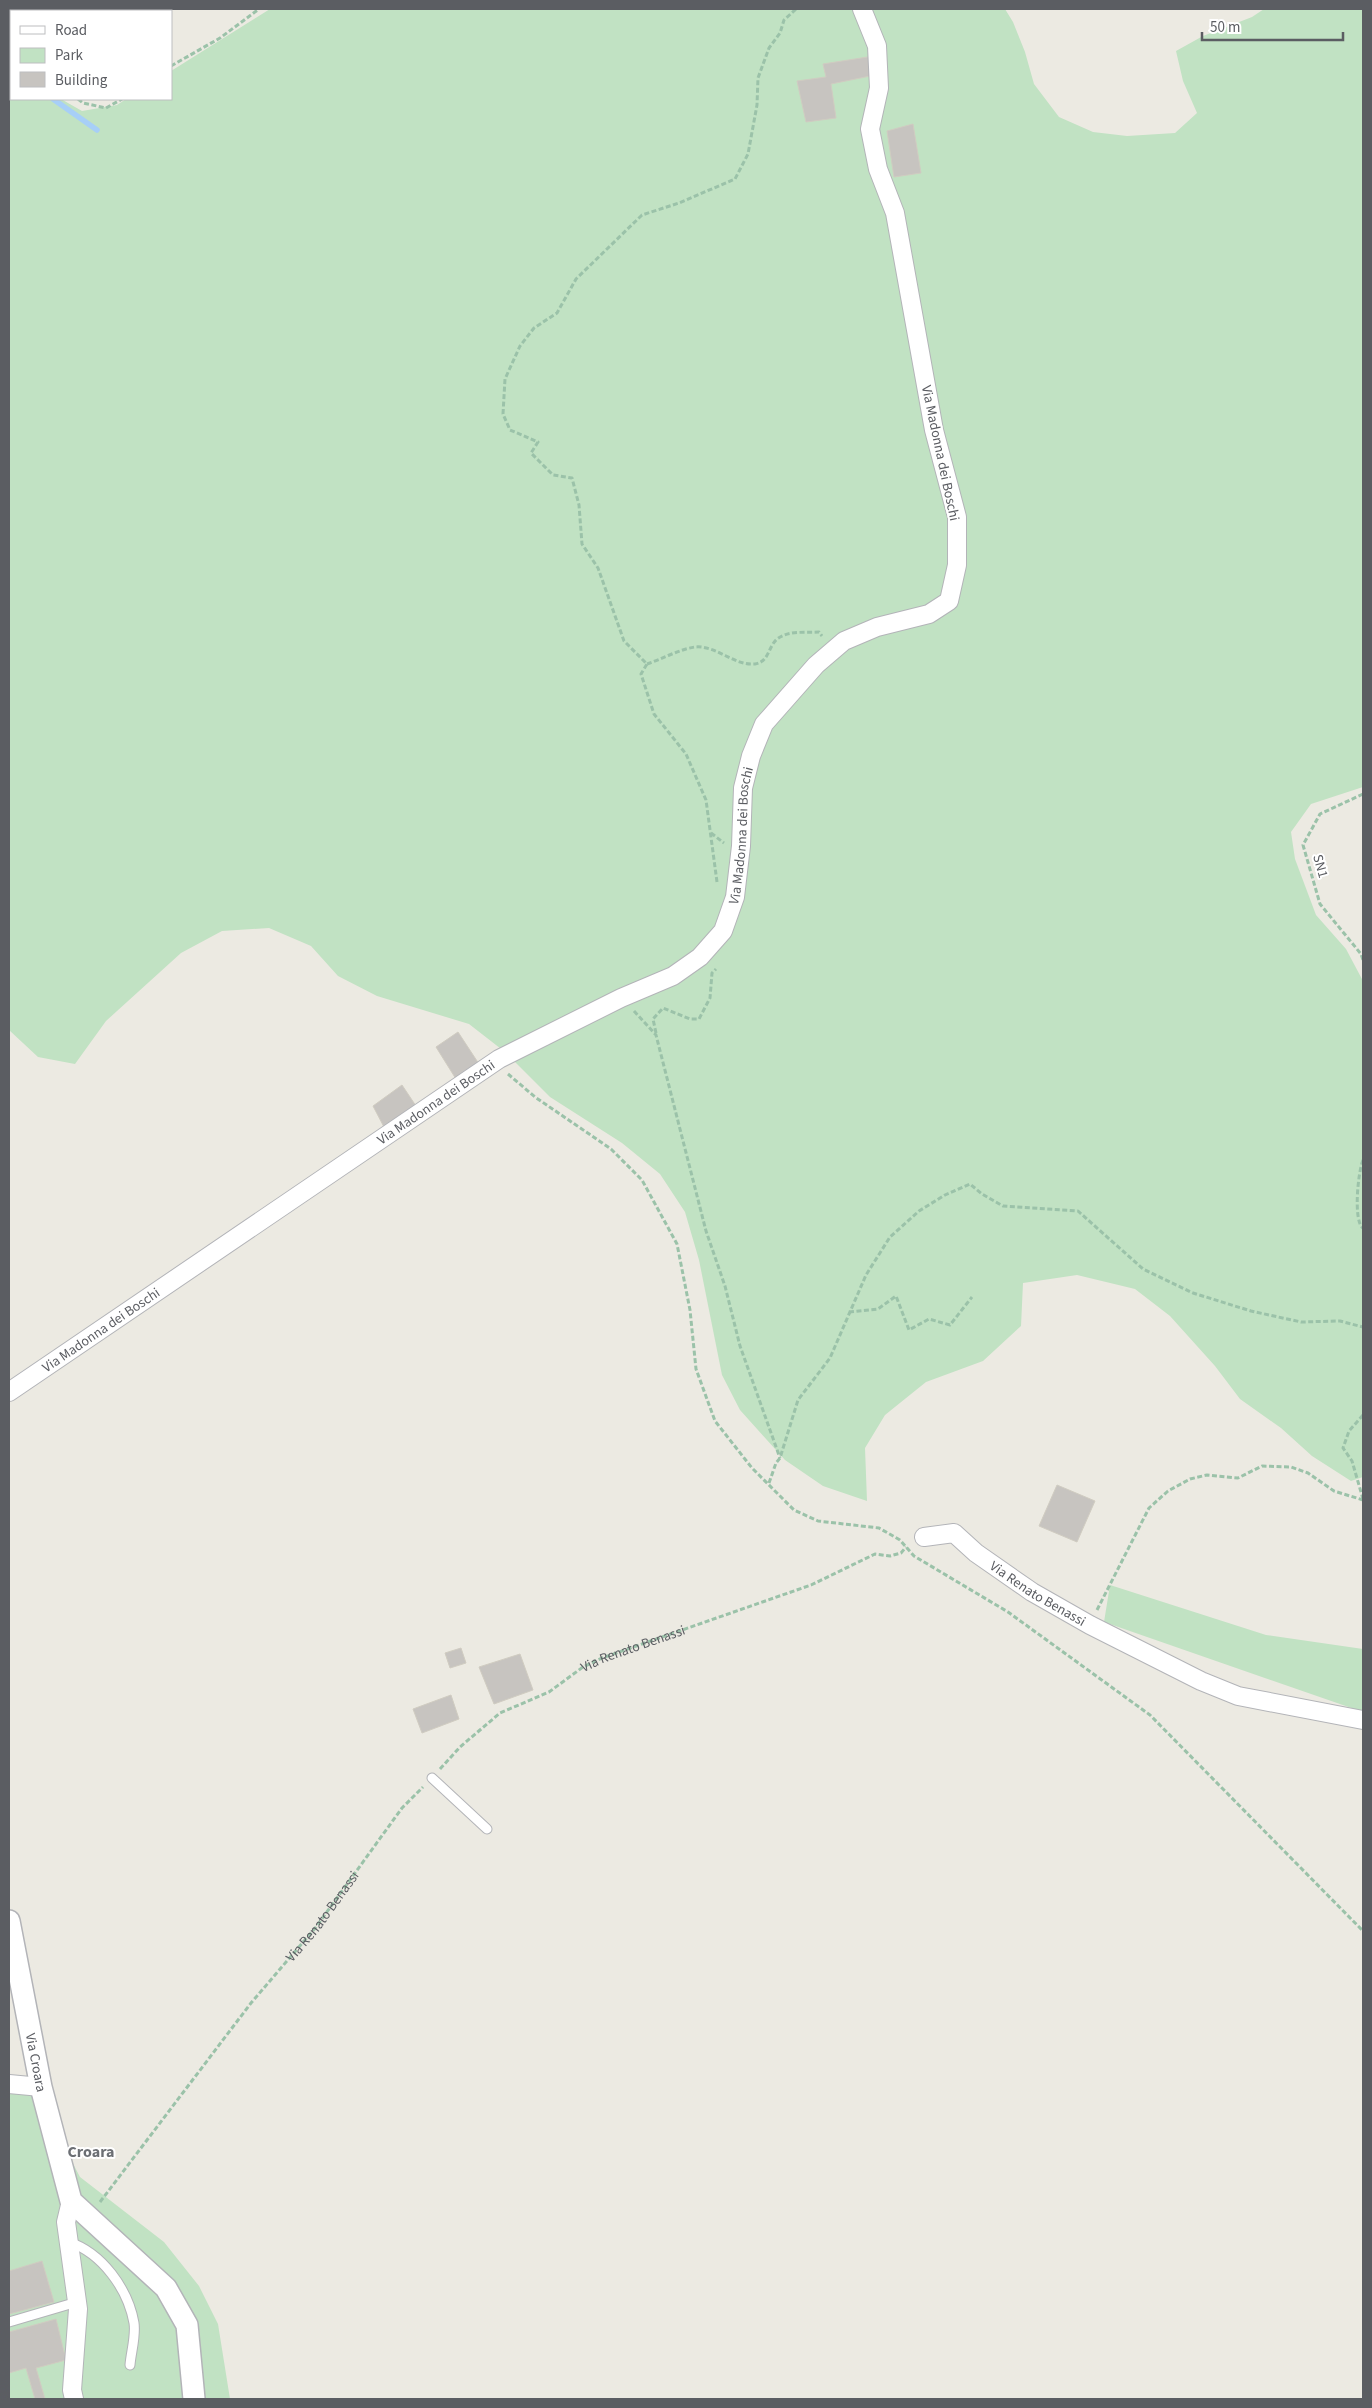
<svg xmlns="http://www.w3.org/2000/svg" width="1372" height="2408" font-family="'Source Sans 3',sans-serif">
  <rect width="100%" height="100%" fill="#eceae2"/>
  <path fill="#c1e2c3" d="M270,9H1005L1013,22L1025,52L1034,84L1059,117L1093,132L1127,136L1175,133L1197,113L1183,81L1176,51L1203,36L1252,17L1264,9H1363V787L1311,804L1291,832L1295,859L1316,915L1346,949L1363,981V1477L1351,1481L1312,1456L1281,1428L1240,1399L1215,1366L1170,1316L1135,1289L1077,1275L1023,1283L1021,1326L983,1361L926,1382L885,1415L865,1448L867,1501L823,1486L785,1460L740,1410L722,1375L699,1260L685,1212L660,1174L622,1143L550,1097L505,1052L469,1024L377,996L338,976L311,946L269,928L222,931L181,953L106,1021L75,1064L38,1057L9,1030V42L11,43V99H61L82,111L117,105L126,99H171V71Z
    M1110,1585L1266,1635L1363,1649V1712L1104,1622Z
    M49,2076L60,2139L80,2177L164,2242L199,2286L218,2324L230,2399H9V2078Z"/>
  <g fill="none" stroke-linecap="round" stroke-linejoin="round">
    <path stroke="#a7cff7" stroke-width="5.5" d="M9,66L11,68
      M53,99L97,130"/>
  </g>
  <path fill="#c7c4c0" stroke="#d0ccc1" d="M874,56L875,75L831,84L836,118L806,122L797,81L826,77L823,64Z
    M913,124L921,173L894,177L887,131Z
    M458,1032L479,1064L456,1079L436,1047Z
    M402,1085L416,1106L384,1127L373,1106Z
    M1057,1485L1095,1501L1077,1542L1039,1526Z
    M461,1648L466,1663L450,1668L445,1653Z
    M520,1654L533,1690L494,1704L479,1667Z
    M451,1695L459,1719L422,1733L413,1709Z
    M42,2261L54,2302L9,2314V2271Z
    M56,2319L66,2360L36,2368L45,2399H35L26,2368L9,2373V2332Z"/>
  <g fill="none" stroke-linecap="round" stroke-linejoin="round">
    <defs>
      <path id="service" d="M432,1778L487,1829
        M69,2242C102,2253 128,2289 134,2323C136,2336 131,2352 130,2365
        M9,2322L77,2302"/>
      <g id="minor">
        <path id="s3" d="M9,1392L499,1059L621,998L673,976L700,957L723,931L735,897L741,846L743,788L751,756L764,724L816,665L844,641L877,627L929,614L949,601L957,565V517L934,430L895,213L878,169L870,129L879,88L877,46L862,9"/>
        <path id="s4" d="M924,1537L954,1533L976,1553L1032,1592L1090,1625L1201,1681L1238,1696L1363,1720"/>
        <path d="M9,2084L41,2087"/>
        <path d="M71,2201L66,2222L78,2309L72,2390L74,2399"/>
      </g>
      <g id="tertiary">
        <path id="s5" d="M9,1921L41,2087L71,2201L166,2288L187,2325L194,2399"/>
      </g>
    </defs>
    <use href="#service" stroke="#b3b4b8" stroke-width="11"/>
    <use href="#minor" stroke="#b3b4b8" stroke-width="20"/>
    <use href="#tertiary" stroke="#b3b4b8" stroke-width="24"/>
    <g stroke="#9bc2a9" stroke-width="3" stroke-dasharray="5 2.5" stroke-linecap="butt">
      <path d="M9,54L11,51"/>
      <path d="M171,66L220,38L259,9"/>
      <path d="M78,99L83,103L106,108L122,99"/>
      <path d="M647,664C662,659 680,649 695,647C716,645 734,666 755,664C769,662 768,647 777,639C789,630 805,633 819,632L822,636"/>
      <path d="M1363,794L1320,814L1303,845L1320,904L1361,954L1363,960"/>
      <path d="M711,833L724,843"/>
      <path d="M717,882L706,800L686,754L654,714L641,674L647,664L624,641L598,568L582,544L579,505L572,478L553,475L531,453L538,442L510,430L503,414L505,379L520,346L534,328L557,313L576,279L642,215L679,203L735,179L748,154L757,105L758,78L769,48L780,33L784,20L796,9"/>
      <path d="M634,1011L656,1035L706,1231L725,1286L740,1346L780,1458"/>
      <path d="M656,1033L653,1019L663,1008L690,1019H699L710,998L712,973L716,969"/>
      <path d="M508,1074L535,1097L611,1149L642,1180L677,1244L690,1310L696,1369L715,1421L752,1468L794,1510L818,1521L879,1528L900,1540L914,1556L1008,1612L1150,1715L1363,1931"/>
      <path d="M1363,1160C1358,1172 1353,1221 1363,1228"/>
      <path d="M849,1312L878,1309L896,1296L909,1330L929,1319L950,1325L972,1297"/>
      <path d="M1363,1415L1349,1431L1343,1448L1352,1461L1363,1499"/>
      <path d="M769,1483L776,1463L780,1458L798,1400L830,1358L866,1275L890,1237L919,1211L945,1195L970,1184L982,1194L1003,1206L1078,1211L1143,1269L1193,1293L1251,1311L1301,1322L1340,1321L1363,1327"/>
      <path d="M1097,1610L1149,1508L1168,1491L1190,1479L1207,1475L1238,1478L1262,1466L1291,1467L1308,1473L1334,1491L1363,1500"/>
      <path id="s1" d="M440,1769L460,1747L500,1713L549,1692L583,1667L602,1658L811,1585L875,1554L890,1556L901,1553L906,1547"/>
      <path id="s2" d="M100,2202L251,2003L316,1927L402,1808L423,1787"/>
    </g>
    <use href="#service" stroke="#fff" stroke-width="9"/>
    <use href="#minor" stroke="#fff" stroke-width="18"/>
    <use href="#tertiary" stroke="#fff" stroke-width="21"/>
  </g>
  <g text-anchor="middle" stroke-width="4" stroke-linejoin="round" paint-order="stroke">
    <g font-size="14" fill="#5b5d62" stroke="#fff">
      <text transform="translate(941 453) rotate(78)" y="5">Via Madonna dei Boschi</text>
      <text dy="5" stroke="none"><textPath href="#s3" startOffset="951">Via Madonna dei Boschi</textPath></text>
      <text transform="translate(1321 866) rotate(74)" y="5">SN1</text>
      <text dy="5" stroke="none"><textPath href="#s3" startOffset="516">Via Madonna dei Boschi</textPath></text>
      <text dy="5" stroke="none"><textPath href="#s3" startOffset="111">Via Madonna dei Boschi</textPath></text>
      <text dy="5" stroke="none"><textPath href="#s4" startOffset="134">Via Renato Benassi</textPath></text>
      <text dy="5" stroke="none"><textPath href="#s1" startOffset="231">Via Renato Benassi</textPath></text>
      <text dy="5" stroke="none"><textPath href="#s2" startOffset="362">Via Renato Benassi</textPath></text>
      <text dy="5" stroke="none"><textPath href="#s5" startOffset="144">Via Croara</textPath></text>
    </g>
    <g font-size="16" font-weight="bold" fill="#6c6f74" stroke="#fff">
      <text x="91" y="2157">Croara</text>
    </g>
  </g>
  <rect width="1372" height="2408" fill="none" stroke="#5b5d62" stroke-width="20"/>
  <rect x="10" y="10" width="162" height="90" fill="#ffffff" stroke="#bdbec0"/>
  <rect x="20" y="26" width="25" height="8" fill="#ffffff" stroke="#bdbec0"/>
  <text x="55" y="35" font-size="15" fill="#5b5d62">Road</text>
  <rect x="20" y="48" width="25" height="15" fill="#c1e2c3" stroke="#bdbec0"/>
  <text x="55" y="60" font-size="15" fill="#5b5d62">Park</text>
  <rect x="20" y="72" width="25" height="15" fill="#c7c4c0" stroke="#bdbec0"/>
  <text x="55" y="85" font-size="15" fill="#5b5d62">Building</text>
  <path d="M1202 32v8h141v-8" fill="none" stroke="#5b5d62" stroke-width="2.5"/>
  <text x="1210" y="32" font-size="15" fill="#5b5d62" stroke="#ffffff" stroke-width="4" paint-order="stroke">50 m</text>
</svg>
